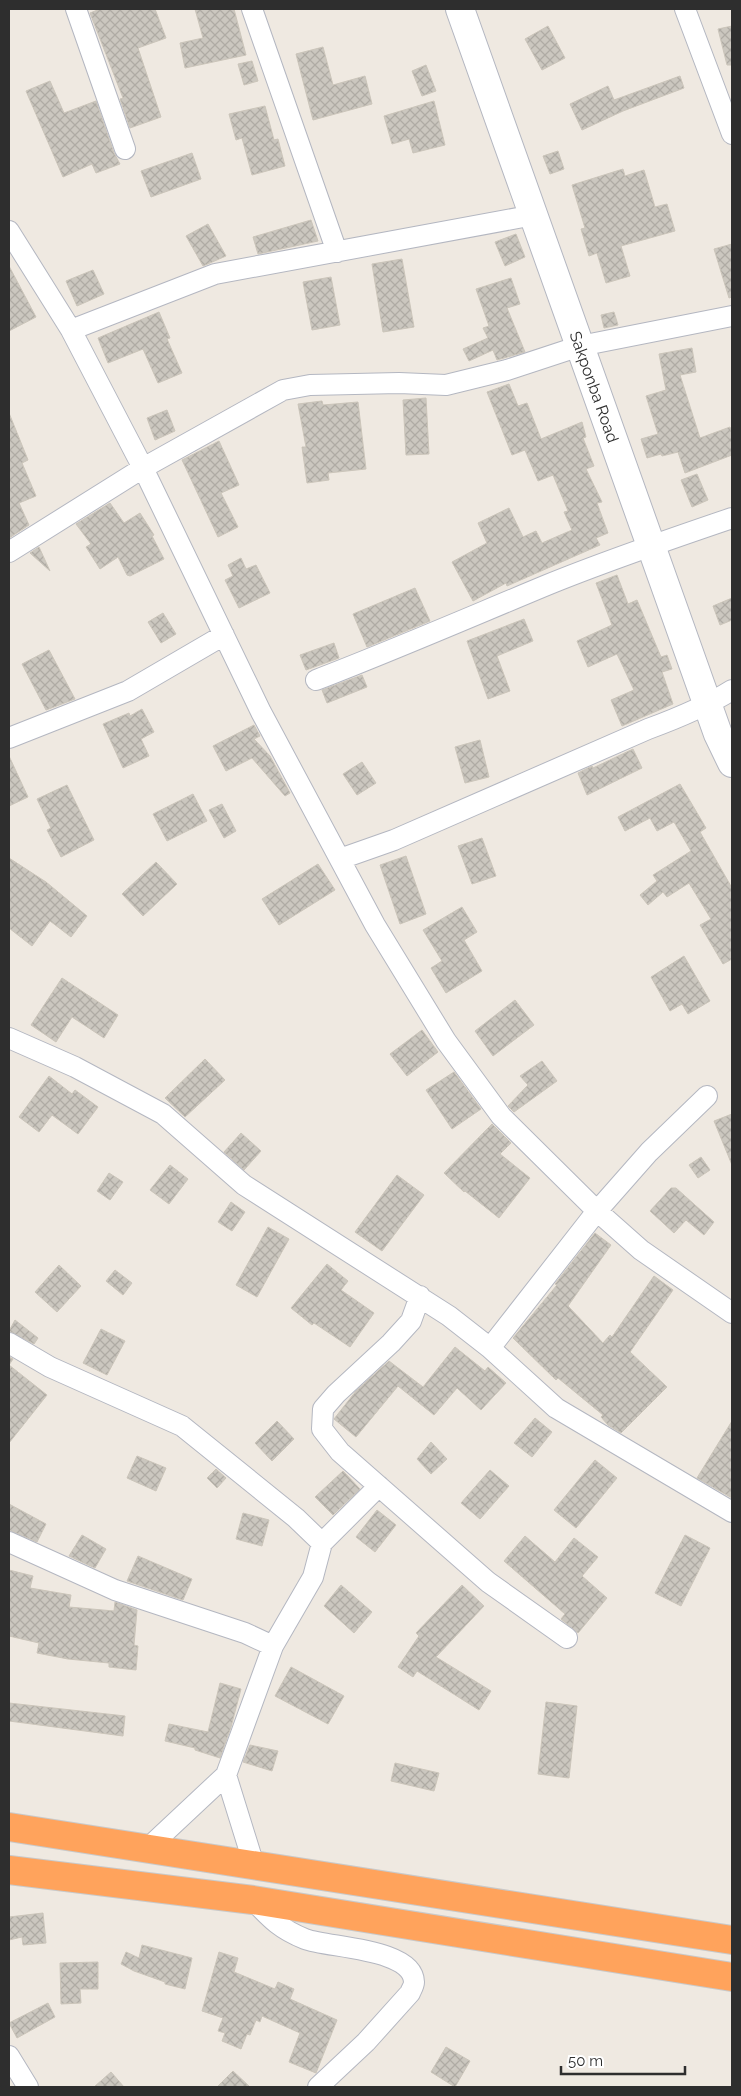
<svg xmlns="http://www.w3.org/2000/svg" width="741" height="2096" font-family="Raleway,sans-serif">
  <defs>
    <pattern id="building-cross-hatch" width="8" height="8" patternUnits="userSpaceOnUse" patternTransform="scale(1.25)"><rect width="8" height="8" fill="#cbc7bf"/><path d="M0 0l8 8M0 8l8-8" fill="none" stroke="#afaba4"/></pattern>
  </defs>
  <rect width="100%" height="100%" fill="#efe9e1"/>
  <path fill="url(#building-cross-hatch)" stroke="#cbc5ba" d="M100,9H155L166,38L138,48L161,117L130,128L120,99L123,98L90,13Z
    M195,9H234L246,55L185,68L180,43L203,38Z
    M548,26L565,58L542,70L525,39Z
    M732,26V65H727L718,29Z
    M323,47L333,85L365,76L372,104L313,120L296,54Z
    M252,61L258,81L244,85L238,64Z
    M426,65L436,91L422,96L412,71Z
    M680,76L684,88L623,111L582,130L570,104L608,86L614,100Z
    M50,81L64,113L96,101L114,153L120,164L96,173L92,164L63,177L26,91Z
    M434,101L445,145L413,153L409,139L392,144L384,116Z
    M265,106L274,140L278,139L285,166L252,175L242,138L236,140L229,114Z
    M558,151L564,169L550,174L543,156Z
    M192,153L201,179L151,197L141,171Z
    M623,169L625,176L644,170L655,207L667,204L675,231L621,246L630,276L606,283L597,253L589,256L581,229L585,228L572,185Z
    M311,220L318,241L258,254L253,237Z
    M208,224L226,256L203,266L186,236Z
    M516,234L525,257L505,266L495,242Z
    M732,244V297L729,298L714,249Z
    M402,259L414,327L383,332L372,264Z
    M9,266L36,317L9,331Z
    M93,270L104,294L77,306L66,281Z
    M331,277L340,325L312,330L303,282Z
    M511,278L520,304L507,308L525,352L497,360L493,350L469,361L463,349L488,338L483,328L489,326L476,289Z
    M159,312L170,338L167,339L182,373L158,383L143,349L108,363L98,338Z
    M614,312L618,325L604,328L601,315Z
    M692,348L696,372L680,375L700,438L730,427L732,434V455L685,473L678,452L662,456L661,454L647,458L641,439L658,434L646,396L666,390L659,354Z
    M509,384L518,406L527,403L541,439L582,422L586,437L583,438L594,466L586,469L602,502L597,503L608,533L596,538L600,545L507,586L506,583L473,601L452,562L487,543L478,523L509,508L523,537L536,531L542,543L572,530L564,512L568,511L553,475L538,481L525,450L512,455L487,392Z
    M426,398L429,454L406,455L403,400Z
    M322,401L323,405L358,402L366,469L328,473L329,480L307,483L302,447H306L298,404Z
    M167,410L175,431L155,440L147,418Z
    M9,413L28,460L22,463L36,496L19,503L29,525L9,538Z
    M219,441L239,485L221,493L238,527L218,537L182,460Z
    M697,474L708,500L692,507L681,480Z
    M110,503L124,523L140,513L154,535L152,536L164,559L130,576L127,575L118,557L100,569L86,547L91,544L76,524Z
    M39,547L50,571L30,553Z
    M241,558L246,569L256,565L270,593L239,608L225,580L233,576L228,565Z
    M617,575L628,604L637,600L661,657L667,655L672,669L662,672L673,704L622,726L611,700L634,690L617,654L588,667L577,641L612,625L596,583Z
    M415,588L430,621L367,647L353,614Z
    M732,598V620L720,625L713,606Z
    M163,613L176,634L161,643L148,622Z
    M524,619L533,641L497,656L510,691L488,699L467,641Z
    M334,643L339,658L306,670L300,655Z
    M49,650L75,699L46,710L22,664Z
    M362,675L367,687L327,703L322,690Z
    M142,709L154,732L141,739L149,756L123,768L103,724L129,713L130,716Z
    M254,725L260,736L254,739L270,756L290,793L285,796L252,758L226,771L213,746Z
    M480,740L489,777L465,783L455,747Z
    M633,749L642,768L587,795L578,773L592,766L593,768Z
    M9,756L28,797L9,806Z
    M362,762L376,783L357,795L343,774Z
    M680,784L706,828L700,832L732,888V959L723,964L700,925L711,919L689,883L667,897L663,892L648,905L640,895L657,881L653,875L691,851L674,822L657,831L650,818L625,831L618,817Z
    M67,785L94,840L61,857L47,830L51,828L37,799Z
    M193,794L207,821L167,841L153,814Z
    M222,804L236,831L224,838L209,810Z
    M482,838L496,876L472,884L458,846Z
    M406,856L426,914L400,924L380,865Z
    M9,858L46,882L87,916L71,937L50,921L32,946L9,928Z
    M156,862L177,884L143,916L122,894Z
    M318,864L335,890L279,925L262,899Z
    M462,907L477,932L464,940L482,971L446,993L431,968L442,961L423,930Z
    M684,956L710,1001L688,1014L682,1004L670,1011L651,977Z
    M62,978L118,1015L104,1038L72,1017L56,1042L31,1025Z
    M515,1000L534,1025L493,1056L475,1031Z
    M422,1030L438,1052L407,1076L390,1054Z
    M205,1059L225,1080L185,1117L165,1098Z
    M542,1061L557,1081L514,1112L508,1106L528,1085L520,1076Z
    M454,1072L481,1109L452,1129L426,1090Z
    M49,1076L72,1094L75,1090L98,1107L78,1134L52,1115L39,1132L19,1117Z
    M732,1114V1165L714,1121Z
    M492,1124L511,1143L500,1154L530,1178L499,1218L465,1191L464,1192L444,1173Z
    M241,1133L261,1151L244,1170L224,1152Z
    M701,1157L710,1170L698,1178L689,1165Z
    M170,1165L188,1179L169,1204L150,1190Z
    M109,1173L123,1182L110,1200L97,1191Z
    M397,1175L424,1195L382,1251L355,1232Z
    M671,1188H676L714,1222L704,1235L686,1220L674,1233L650,1211Z
    M231,1202L245,1212L232,1231L218,1222Z
    M268,1227L289,1239L257,1297L236,1285Z
    M595,1233L611,1245L568,1306L603,1343L610,1335L612,1337L654,1276L673,1290L630,1352L667,1387L621,1433L608,1425L601,1417L603,1415L558,1378L556,1380L513,1338L557,1285L555,1284Z
    M327,1264L348,1281L341,1290L374,1313L350,1347L314,1323L312,1325L291,1308Z
    M59,1265L81,1286L57,1312L35,1292Z
    M115,1270L132,1283L123,1295L106,1281Z
    M15,1320L38,1338L34,1344L9,1331Z
    M101,1329L125,1341L107,1375L83,1363Z
    M455,1347L485,1371L488,1367L506,1383L481,1410L457,1388L434,1415L398,1386L356,1437L334,1419L356,1391L389,1361L423,1387Z
    M9,1357L13,1359L9,1365L47,1395L9,1443Z
    M535,1418L552,1432L532,1457L514,1443Z
    M277,1421L294,1439L272,1461L255,1443Z
    M732,1421V1498L697,1478Z
    M431,1442L447,1459L431,1474L417,1459Z
    M137,1456L166,1468L156,1491L127,1478Z
    M595,1460L617,1478L576,1528L554,1510Z
    M216,1469L226,1478L217,1488L207,1478Z
    M490,1470L509,1486L480,1519L461,1503Z
    M343,1471L360,1489L333,1515L315,1497Z
    M9,1504L46,1524L37,1542L9,1530Z
    M377,1510L396,1525L375,1552L356,1537Z
    M243,1513L269,1520L262,1546L236,1539Z
    M82,1535L106,1549L95,1568L69,1556Z
    M685,1535L710,1548L681,1606L655,1593Z
    M525,1536L555,1562L574,1538L598,1557L582,1576L607,1598L578,1633L561,1619L565,1614L504,1561Z
    M138,1556L192,1579L183,1600L127,1581Z
    M9,1570L33,1576L30,1588L71,1595L69,1607L114,1611L115,1602L137,1610L134,1645L138,1646L136,1670L109,1667V1663L68,1659L37,1653L39,1643L9,1636Z
    M341,1585L372,1612L354,1633L324,1606Z
    M462,1585L484,1606L436,1657L491,1691L479,1710L417,1671L413,1677L398,1667L419,1636L416,1633Z
    M291,1667L344,1696L328,1724L275,1696Z
    M220,1683L241,1689L231,1727L220,1758L195,1750V1748L165,1741L169,1724L208,1732Z
    M546,1702L577,1706L569,1778L538,1774Z
    M9,1703L125,1716L123,1736L9,1721Z
    M250,1745L278,1751L272,1771L243,1762Z
    M395,1763L439,1773L434,1791L391,1781Z
    M43,1913L46,1943L23,1945L22,1937L9,1940V1917Z
    M142,1945L192,1958L185,1989L165,1984V1982L134,1971L121,1964L126,1952L139,1958Z
    M219,1952L238,1958L234,1972L275,1989L278,1982L294,1989L290,1999L337,2020L316,2073L289,2062L300,2033L262,2016L260,2022L256,2020L250,2035L247,2034L241,2049L222,2041L225,2033L218,2031L223,2018L202,2011Z
    M98,1962V1989H80L81,2003L61,2004L60,1963Z
    M48,2003L55,2017L17,2038L9,2023Z
    M446,2047L470,2061L455,2087L431,2072Z
    M233,2071L250,2087H217Z
    M111,2072L124,2087H94Z"/>
  <g fill="none" stroke-linecap="round" stroke-linejoin="round">
    <defs>
      <path id="street" d="M76,9L125,149
        M252,9L337,252
        M685,9L732,134
        M9,231L71,330L143,468L261,712L375,925L446,1041L501,1116L597,1211L641,1250L732,1313
        M71,330L215,274L534,215
        M9,552L143,468L283,390L310,385L399,383L446,385L507,370L580,346L732,316
        M316,680C394,650 470,617 547,585C608,560 670,539 732,518
        M9,738L128,691L224,635
        M340,859L394,840L648,729C678,718 705,707 732,690
        M9,1038L75,1067L163,1114L244,1185L449,1316L490,1348L556,1408L732,1512
        M420,1296L411,1321L391,1343L336,1394L323,1409L322,1429L340,1452L488,1582L567,1638
        M9,1343L50,1367L182,1426L296,1518L322,1543L313,1577L273,1646L226,1775L148,1848
        M490,1348L597,1211L649,1152L707,1096
        M9,1542L115,1590L245,1633L273,1646
        M322,1543L379,1486
        M226,1775L254,1865
        M253,1900C271,1919 280,1929 305,1939C328,1948 413,1948 414,1982C414,1986 411,1990 410,1993L366,2042L318,2087
        M9,2056L28,2087"/>
      <g id="secondary">
        <path id="s1" d="M460,9L718,734L732,763"/>
      </g>
      <path id="highway" d="M9,1827L732,1940
        M9,1870L253,1900L732,1977"/>
    </defs>
    <use href="#street" stroke="#b4b7c1" stroke-width="22"/>
    <use href="#secondary" stroke="#b4b7c1" stroke-width="30"/>
    <use href="#highway" stroke="#c9c9c9" stroke-width="30"/>
    <use href="#street" stroke="#fff" stroke-width="20"/>
    <use href="#secondary" stroke="#fff" stroke-width="28"/>
    <use href="#highway" stroke="#ffa35c" stroke-width="28"/>
  </g>
  <g text-anchor="middle" stroke-width="4" stroke-linejoin="round" paint-order="stroke">
    <g font-size="16" fill="#2e2e2e" stroke="#fff">
      <text dy="6" stroke="none"><textPath href="#s1" startOffset="401">Sakponba Road</textPath></text>
    </g>
  </g>
  <rect width="741" height="2096" fill="none" stroke="#2e2e2e" stroke-width="20"/>
  <path d="M561 2066v8h124v-8" fill="none" stroke="#2e2e2e" stroke-width="2.5"/>
  <text x="568" y="2066" font-size="15" fill="#2e2e2e" stroke="#ffffff" stroke-width="4" paint-order="stroke">50 m</text>
</svg>
